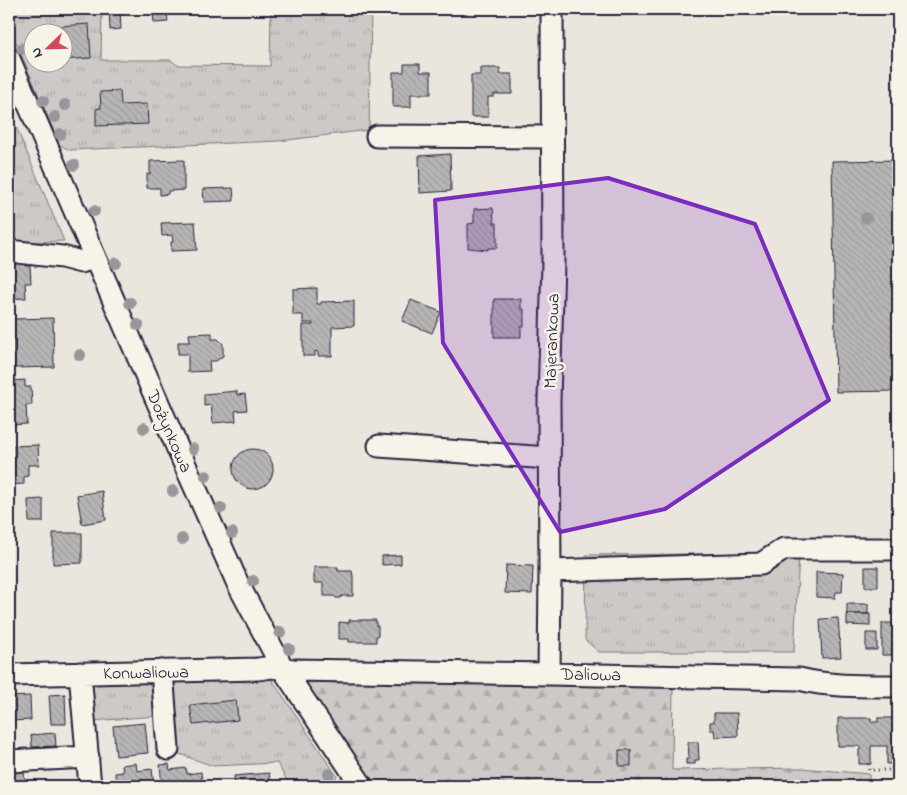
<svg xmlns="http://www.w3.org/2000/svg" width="907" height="795" font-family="'Indie Flower',sans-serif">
  <defs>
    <pattern id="grass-tufts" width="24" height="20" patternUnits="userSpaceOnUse" patternTransform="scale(1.25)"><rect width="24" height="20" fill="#cdc9c6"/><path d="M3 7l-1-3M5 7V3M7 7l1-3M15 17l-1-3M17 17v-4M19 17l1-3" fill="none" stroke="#b0acab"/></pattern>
    <pattern id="forest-firs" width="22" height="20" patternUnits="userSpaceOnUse" patternTransform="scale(1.25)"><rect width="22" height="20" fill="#cdc9c6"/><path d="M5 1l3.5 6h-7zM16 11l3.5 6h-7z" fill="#b0acab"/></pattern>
    <pattern id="building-back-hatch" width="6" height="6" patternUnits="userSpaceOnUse" patternTransform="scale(1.25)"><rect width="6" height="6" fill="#b8b6b5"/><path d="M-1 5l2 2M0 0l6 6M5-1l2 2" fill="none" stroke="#9e9c9d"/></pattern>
  </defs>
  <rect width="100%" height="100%" fill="#eae6de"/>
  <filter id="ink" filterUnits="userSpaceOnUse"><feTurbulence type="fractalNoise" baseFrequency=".02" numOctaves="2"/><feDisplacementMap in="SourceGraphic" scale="10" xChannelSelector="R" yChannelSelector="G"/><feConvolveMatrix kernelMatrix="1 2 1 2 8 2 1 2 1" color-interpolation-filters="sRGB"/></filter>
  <g filter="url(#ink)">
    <path fill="url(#grass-tufts)" stroke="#787680" fill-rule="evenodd" d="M9,9H102L101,60H171L177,65L270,66L271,9H371L369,130L279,141L69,150L60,145L9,26ZM32,32H62V62H32Z
      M9,110L64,241L9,243Z
      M799,553L794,652H599L585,640L586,555Z
      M258,673L272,680L337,776L335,779L290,786L277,763L213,766L174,752L169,677Z
      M153,678L157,716L92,721L89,680Z"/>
    <path fill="url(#forest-firs)" stroke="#787680" d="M298,673L673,682L672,770L801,768L869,774V786H376Z"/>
    <path fill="url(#building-back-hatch)" stroke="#22223b" d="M109,9H120L121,29L110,30Z
      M167,12L168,22L154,23L153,13Z
      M89,24L91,58L62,60V32H61V26Z
      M404,64H420V72H431V94H411V107H393V72H404Z
      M480,68H500V74H512V94H494V97H488V117H471V75H480Z
      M120,91L121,105L147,104L148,124L96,126V109L101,108L100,92Z
      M450,154L451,191L420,193L419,156Z
      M184,160V190L168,191V194L160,195V188H147V174H150V161Z
      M898,160V391L836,392L832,161Z
      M233,188L234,201L204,202L203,189Z
      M493,208L494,223H497V248H488V250L468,248V224L474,223V209Z
      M195,222L197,250L171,251V242H173L172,235L162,236L161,223Z
      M9,259H25V266H30L31,283H25L26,298L9,299Z
      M317,288V304H321V302L354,301V326L332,327V356H318V352L315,351V356H303V325H313V323H303V315H293V289Z
      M494,299H521V309H524V327H521V337H494Z
      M411,300L441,312L432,333L402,321Z
      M53,318L54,367L14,368L12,319Z
      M212,333V339H218L223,344V356L216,361H209L210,371L188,372V354H178V342H190L189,334Z
      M25,380V387H31L32,405H26L27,424L9,425V381Z
      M237,391V395L245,394L247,410L235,411L236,421L213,423L211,405L204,406V394Z
      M38,445L39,465H28V476L24,477V484L9,485V446Z
      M233 469a20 20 0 1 1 40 0a20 20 0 1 1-40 0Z
      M102,491L106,520L82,524L77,495Z
      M43,499V522H29L28,500Z
      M53,533H82V563L53,564Z
      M401,555V564L382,565V556Z
      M506,565L533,566L532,594L505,593Z
      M314,567H338V571H352L353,576V596H342L340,598H336L334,596H324V590H323V583H314Z
      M865,567H878V587H865Z
      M816,572L843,573L842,592H836L835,598L816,597Z
      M847,604H868V614H847Z
      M847,614H870V626L847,625Z
      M838,618L841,657L822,658L820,619Z
      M349,620H376V626H378V636H376V642H349V639H339V622L349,623Z
      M882,623H893L892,655H882Z
      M866,633H877V650H866Z
      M65,694L66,724H51L49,695Z
      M30,696L31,720L9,721V697Z
      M236,700L238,720L193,725L190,705Z
      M714,713H737L738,736L715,737L714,730H710V722H714Z
      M838,718H871V722H878V718H898V764H887V746H871V764H859V750H860V746H838Z
      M145,723L148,753L116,756L113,726Z
      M55,733L56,746L32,747L31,735Z
      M688,742H698L699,760H695V764H686V759H689Z
      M619,750H631V766H619Z
      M136,763L137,771L152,769L154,786H116L115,773L123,772L122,765Z
      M169,764L170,770L186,768L187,774L201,772L203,786H162L160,765Z
      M17,767L18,772L24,771L25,785L9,786V768Z
      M269,773L271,786H235L234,776Z"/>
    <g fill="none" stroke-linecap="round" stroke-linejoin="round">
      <defs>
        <path id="minor" d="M9,59L178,449L238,584L283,669L362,786
          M377,136L552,137
          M9,251L62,257L81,262L95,258
          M379,446L549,458
          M550,571L761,564L784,549H898
          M162,671L168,749
          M80,673L90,786
          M549,674L550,571L549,400L553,262L552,9
          M9,675L258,669L272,667L293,670L549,674L799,679C832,687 865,686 898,686
          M9,761L88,757"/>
      </defs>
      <use href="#minor" stroke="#22223b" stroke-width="25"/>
      <path stroke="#22223b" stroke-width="3" stroke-dasharray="1 4" stroke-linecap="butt" d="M868,764L869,770H898"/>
      <use href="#minor" stroke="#f7f3e8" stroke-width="21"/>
    </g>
    <g fill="#98969b">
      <circle cx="22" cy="49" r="6"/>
      <circle cx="43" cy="101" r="6"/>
      <circle cx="65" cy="105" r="6"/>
      <circle cx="55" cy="117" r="6"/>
      <circle cx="60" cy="134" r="6"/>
      <circle cx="74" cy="165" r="6"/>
      <circle cx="94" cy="211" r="6"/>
      <circle cx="866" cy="218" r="6"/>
      <circle cx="116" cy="263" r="6"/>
      <circle cx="130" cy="303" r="6"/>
      <circle cx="138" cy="325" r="6"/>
      <circle cx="80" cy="355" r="6"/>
      <circle cx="144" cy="428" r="6"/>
      <circle cx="193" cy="449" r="6"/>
      <circle cx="206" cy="476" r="6"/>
      <circle cx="173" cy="491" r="6"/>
      <circle cx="221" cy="508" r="6"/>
      <circle cx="232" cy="533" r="6"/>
      <circle cx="182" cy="539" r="6"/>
      <circle cx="253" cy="581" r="6"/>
      <circle cx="280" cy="632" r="6"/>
      <circle cx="289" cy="649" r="6"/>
      <circle cx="329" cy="774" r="6"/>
    </g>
  </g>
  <path fill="#7b2cbf" fill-opacity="0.2" stroke="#7b2cbf" stroke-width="4" stroke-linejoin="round" d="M608,178L755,224L829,400L665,509L560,532L443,343L435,200Z"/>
  <g text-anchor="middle" stroke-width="5" stroke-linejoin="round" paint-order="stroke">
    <g font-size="18" fill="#22223b" stroke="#f7f3e8">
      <text transform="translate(551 341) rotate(-88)" y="6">Majerankowa</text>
      <text transform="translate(170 431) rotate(66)" y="6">Dożynkowa</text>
      <text transform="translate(146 672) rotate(-1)" y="6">Konwaliowa</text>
      <text transform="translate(591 674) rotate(1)" y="6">Daliowa</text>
    </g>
  </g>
  <rect width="907" height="795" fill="none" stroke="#f7f3e8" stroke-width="30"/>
  <rect x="15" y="15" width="877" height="765" fill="none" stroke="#22223b" stroke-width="2" filter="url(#ink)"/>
  <g transform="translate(48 48) rotate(247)"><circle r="24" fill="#f7f3e8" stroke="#a29fa3"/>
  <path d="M0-4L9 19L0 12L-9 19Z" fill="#d1495b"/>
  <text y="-8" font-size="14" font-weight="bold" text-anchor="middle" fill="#22223b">N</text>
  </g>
</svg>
